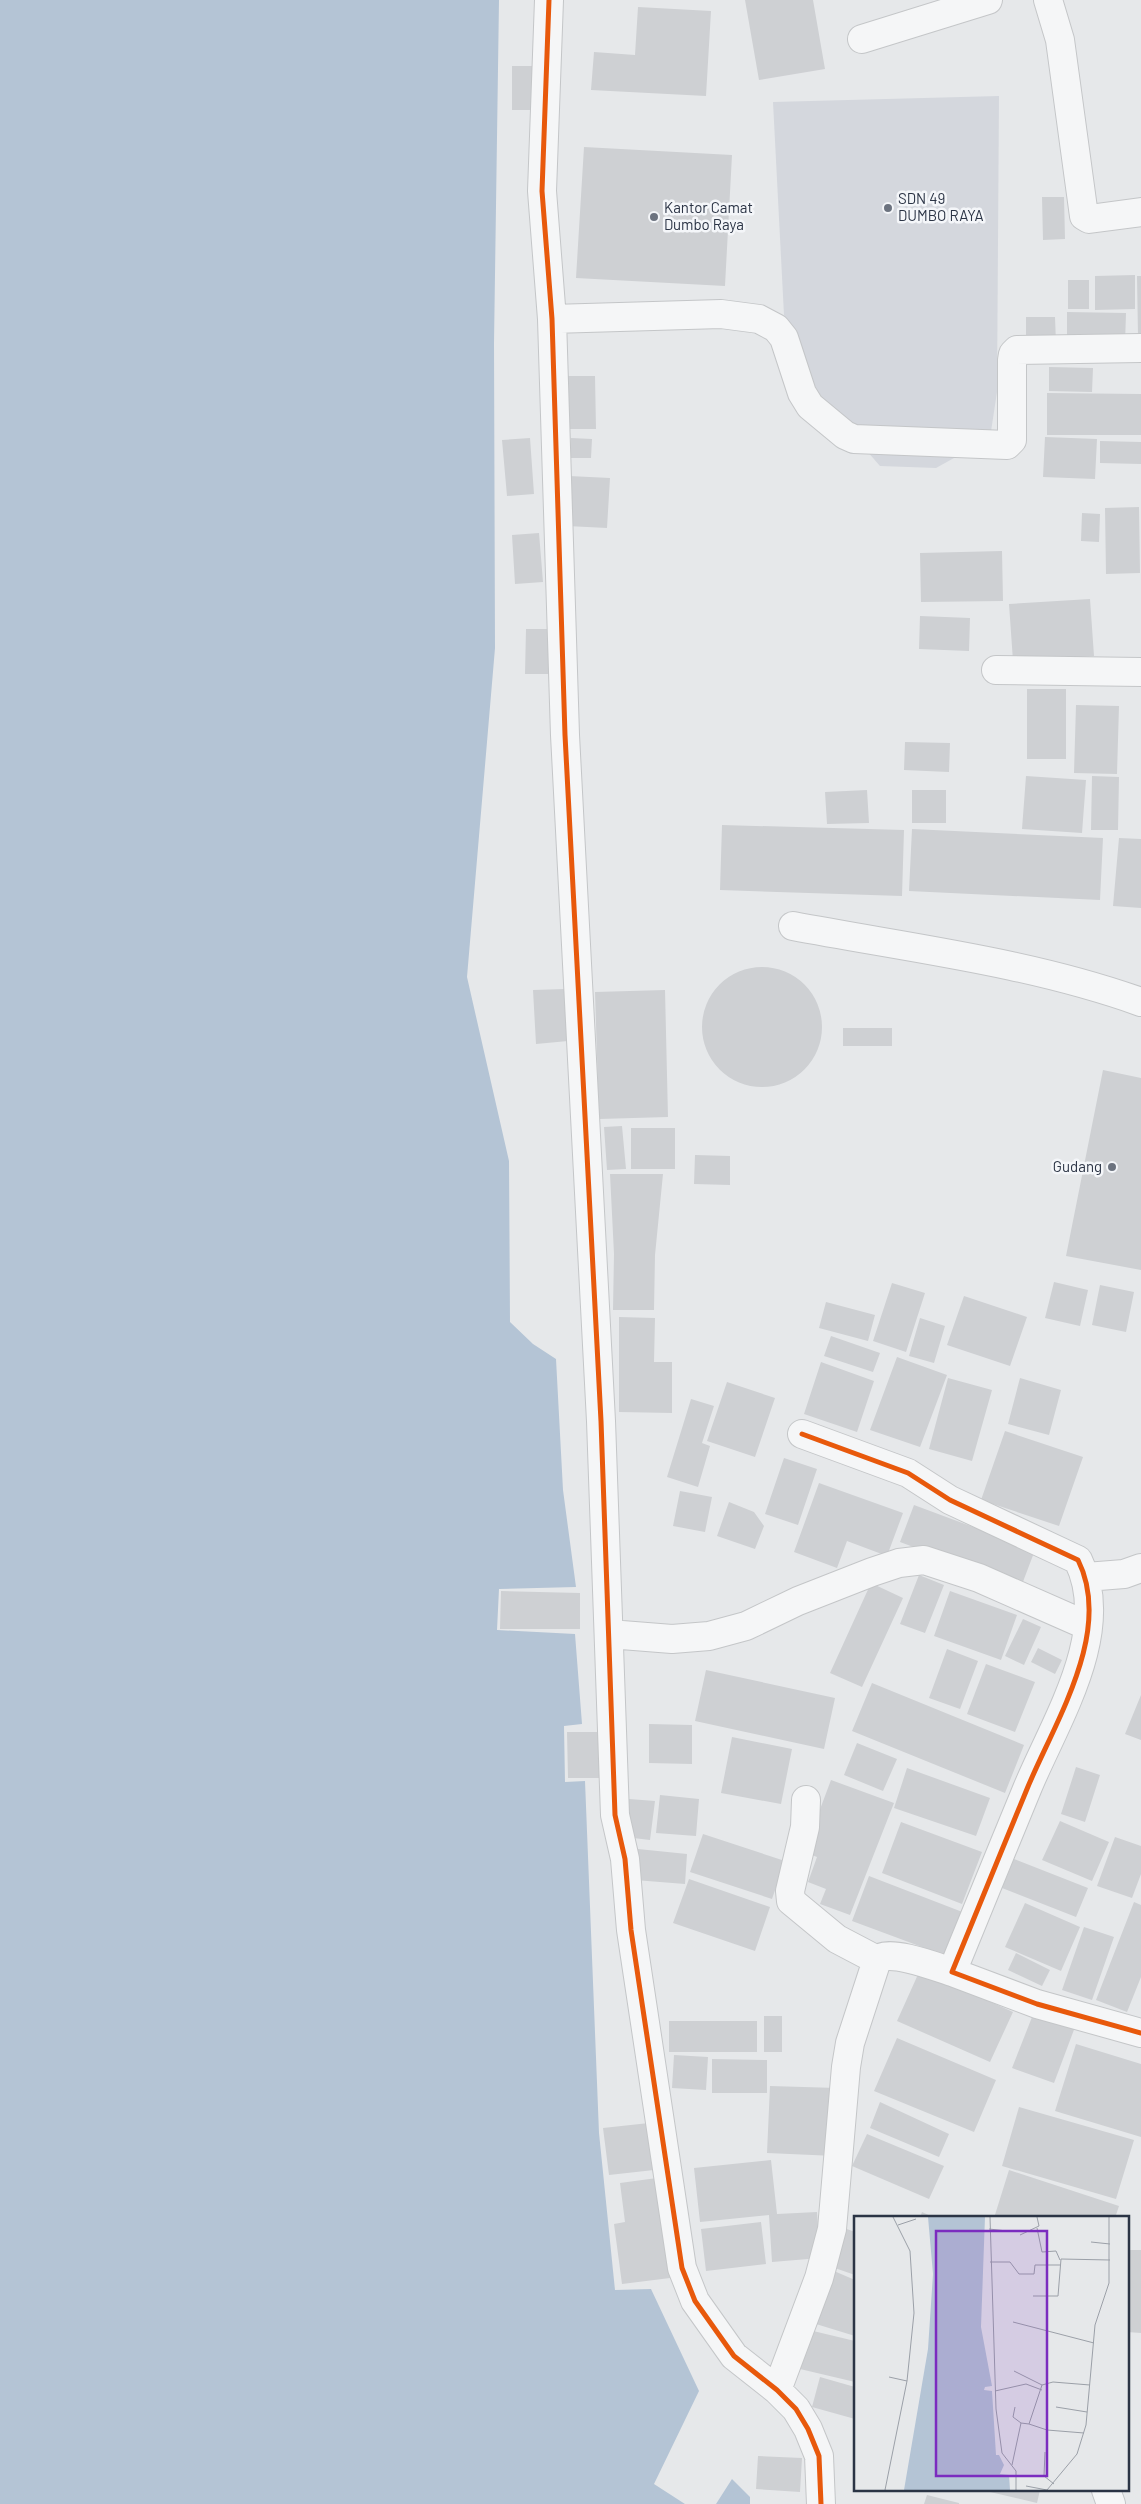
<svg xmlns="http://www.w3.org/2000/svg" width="1141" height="2504" font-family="Barlow,sans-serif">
  <rect width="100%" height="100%" fill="#e6e8ea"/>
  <path fill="#d4d7dd" d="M999,96L997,392L990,438L936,468L880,466L820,397L784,315L773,102Z"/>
  <path fill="#b4c4d5" d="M0,0H499L494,343L495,648L467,977L509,1161L510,1322L533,1344L556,1359L563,1490L576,1587L499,1589L497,1630L575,1634L582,1724L564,1726L565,1782L585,1781L599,2133L615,2290L651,2289L699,2391L654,2484L685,2504H0Z
    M732,2479L750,2497V2504H716Z"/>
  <path fill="#ced0d3" d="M745,0H813L825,69L759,80Z
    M638,7L711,11L706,96L591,90L594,52L635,55Z
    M512,66H539V110H512Z
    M584,147L732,155L725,286L576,278Z
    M1042,197H1064L1065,239L1043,240Z
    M1135,275V309L1095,310V276Z
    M1137,276H1141V336H1138Z
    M1068,280H1089V309H1068Z
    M1067,312L1126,313L1125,344H1067Z
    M1026,317H1055L1056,343L1026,344Z
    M1049,367L1093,368L1092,392L1049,391Z
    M565,376H595L596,429H565Z
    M1047,393L1141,394V435H1047Z
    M1045,437L1097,439L1095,479L1043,477Z
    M530,438L534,494L507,496L502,440Z
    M571,438L592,439L591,458H570Z
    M1100,441L1141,442V464L1100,463Z
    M569,476L610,478L607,528L567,526Z
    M1139,507L1140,573L1106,574L1105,508Z
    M1082,513L1100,514L1099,542L1081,541Z
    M539,533L543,582L515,584L512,535Z
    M1002,551L1003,601L921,602L920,553Z
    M1090,599L1094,656L1013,661L1009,604Z
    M920,616L970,618L969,651L919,649Z
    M526,629H550V674H525Z
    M1027,689H1066V759H1027Z
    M1076,705L1119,706L1117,774L1074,773Z
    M905,742L950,743L949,772L904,770Z
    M1026,776L1086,780L1082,833L1022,829Z
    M1092,776L1119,777L1118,830H1091Z
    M867,790L869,823L827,824L825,792Z
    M912,790H946V823H912Z
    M722,825L904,830L902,896L720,890Z
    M912,829L1103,838L1100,900L909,891Z
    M1119,838L1141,839V908L1113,906Z
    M702 1027a60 60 0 1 1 120 0a60 60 0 1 1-120 0Z
    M565,989L568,1041L536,1044L533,990Z
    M665,990L668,1117L599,1119L595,992Z
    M843,1028H892V1046H843Z
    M1103,1070L1141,1078V1270L1066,1256Z
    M622,1126L626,1169L607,1170L604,1127Z
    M631,1128H675V1169H631Z
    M695,1155L730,1156V1185L694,1184Z
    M610,1174H663L655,1255L654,1310H613L614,1254Z
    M1054,1282L1088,1290L1080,1326L1045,1318Z
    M892,1283L925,1293L906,1352L873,1341Z
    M1100,1285L1134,1292L1126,1332L1092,1325Z
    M964,1296L1027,1317L1010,1366L947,1345Z
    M826,1302L875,1315L868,1341L819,1328Z
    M619,1317L655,1318L654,1362H672V1413L619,1412Z
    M920,1318L945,1326L934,1363L909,1356Z
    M831,1336L880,1353L873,1372L824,1356Z
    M897,1357L947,1375L920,1447L870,1430Z
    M821,1362L874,1381L857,1432L804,1414Z
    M948,1378L992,1390L972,1461L929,1449Z
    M1020,1378L1061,1390L1049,1435L1008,1424Z
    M727,1382L775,1398L755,1457L707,1441Z
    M691,1399L714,1406L702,1443L710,1446L698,1487L667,1477Z
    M1005,1431L1083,1457L1059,1526L981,1500Z
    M784,1458L817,1469L798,1525L765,1514Z
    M819,1483L903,1513L887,1556L847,1541L837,1568L794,1552Z
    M680,1491L712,1497L705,1532L673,1526Z
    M729,1502L754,1512L764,1526L755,1549L717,1536Z
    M914,1505L1035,1550L1021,1587L900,1542Z
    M919,1575L944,1585L925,1633L900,1624Z
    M871,1583L903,1598L862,1687L830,1673Z
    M501,1591L580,1593V1629H500Z
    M950,1591L1017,1615L1001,1660L934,1636Z
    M1023,1619L1041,1627L1024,1665L1005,1656Z
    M1038,1648L1062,1660L1055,1674L1031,1662Z
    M947,1649L978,1661L960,1709L929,1698Z
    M986,1664L1035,1682L1015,1732L967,1714Z
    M706,1670L835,1698L824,1749L695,1721Z
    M872,1683L1024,1745L1005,1793L852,1731Z
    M1141,1695V1740L1125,1734Z
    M649,1724L692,1725V1764L649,1763Z
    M567,1732H607V1778H568Z
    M732,1737L792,1749L781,1804L721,1793Z
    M857,1743L897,1759L883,1791L844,1775Z
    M1076,1767L1100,1775L1085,1822L1061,1814Z
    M907,1768L990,1798L976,1836L894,1808Z
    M831,1780L894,1803L850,1915L820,1904L826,1889L808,1882L817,1857L804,1852Z
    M660,1795L699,1799L696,1836L656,1833Z
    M629,1799L655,1801L650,1840L625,1837Z
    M1060,1821L1109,1842L1092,1881L1042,1860Z
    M901,1822L982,1852L962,1904L882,1873Z
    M703,1834L785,1861L772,1899L690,1872Z
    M1115,1837L1141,1846V1874L1132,1898L1097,1886Z
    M638,1849L687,1854L685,1884L635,1880Z
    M1014,1859L1088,1888L1076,1917L1002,1888Z
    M869,1876L965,1913L949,1957L852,1921Z
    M689,1879L770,1907L755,1951L673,1923Z
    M1134,1902L1141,1905V1977L1127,2012L1096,2000Z
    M1025,1903L1080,1927L1061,1971L1005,1947Z
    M1084,1927L1114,1937L1092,2000L1062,1990Z
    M1016,1953L1050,1970L1042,1986L1008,1970Z
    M920,1970L1013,2012L990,2062L897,2021Z
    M1034,2012L1075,2027L1054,2083L1012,2068Z
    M764,2016H782V2052H764Z
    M669,2021H757V2052H669Z
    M897,2038L996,2080L974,2132L874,2091Z
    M1076,2044L1141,2064V2137L1055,2111Z
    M674,2055L708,2057L706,2090L672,2088Z
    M712,2059L767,2060V2093H712Z
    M770,2086L837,2088L835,2156L767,2153Z
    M880,2102L949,2134L939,2157L870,2128Z
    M1019,2107L1134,2140L1116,2199L1002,2166Z
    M649,2123L654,2170L609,2175L603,2128Z
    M867,2134L944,2166L929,2199L852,2166Z
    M771,2160L777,2214L817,2212L820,2258L772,2262L769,2215L700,2222L694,2168Z
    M1009,2170L1119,2206L1115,2218H994Z
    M657,2178L670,2278L622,2284L614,2224L625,2222L620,2183Z
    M922,2212L935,2218H920Z
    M761,2222L766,2264L706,2271L701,2229Z
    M844,2228L855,2232V2275L829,2266Z
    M1127,2250H1141V2333L1127,2332Z
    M834,2271L855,2280V2336L816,2324Z
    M809,2330L855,2341V2382L800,2369Z
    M820,2377L855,2387V2419L812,2407Z
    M758,2456L802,2458L800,2492L756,2489Z
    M991,2490H1040L1037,2503L990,2492Z
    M927,2495L959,2503V2504H924Z"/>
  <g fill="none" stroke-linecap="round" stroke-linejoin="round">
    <defs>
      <path id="minor" d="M549,0L542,191L552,319L565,735L601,1421L615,1815L625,1859L631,1930L682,2268L695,2301L734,2356L777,2390L796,2409L808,2429L819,2456L821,2504
        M1048,0L1060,40L1084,216L1089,219L1141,212
        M862,39L988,0
        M552,319L721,314L759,319L776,328L784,338L802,393L810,406L845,435L854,439L1007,445L1012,440V360L1013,354L1017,350L1141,348
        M996,670L1141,672
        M793,926C909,948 1029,962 1141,1002
        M802,1434L908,1473L950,1500L1078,1560C1114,1632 1054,1723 1027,1789C1002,1850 977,1910 952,1972L1037,2004L1141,2033
        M1086,1577L1124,1574L1141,1568
        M609,1634L672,1639L709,1636L746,1626L798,1601L872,1572L899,1563L924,1560L979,1578L1088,1626
        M806,1800L805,1827L790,1891L791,1901L837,1939L877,1960
        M777,2390L819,2278L832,2229L846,2067L850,2043L877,1960C887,1948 937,1967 952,1972
        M1106,2490L1111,2504"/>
    </defs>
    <use href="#minor" stroke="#c4c6c8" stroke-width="30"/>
    <use href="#minor" stroke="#f5f6f7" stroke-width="28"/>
    <defs>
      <path id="cycleway" d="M549,0L542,191L552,319L565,735L601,1421L615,1815L625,1859L631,1930L682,2268L695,2301L734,2356L777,2390L796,2409L808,2429L819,2456L821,2504
        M802,1434L908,1473L950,1500L1078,1560C1114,1632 1054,1723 1027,1789C1002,1850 977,1910 952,1972L1037,2004L1141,2033"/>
    </defs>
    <use href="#cycleway" stroke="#f4f6f9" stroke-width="8"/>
    <use href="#cycleway" stroke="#e8590c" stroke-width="5"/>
  </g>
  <g fill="#6c737f" stroke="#f4f6f9" stroke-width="2">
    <circle cx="888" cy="208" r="5"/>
    <circle cx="654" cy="217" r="5"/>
    <circle cx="1112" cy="1167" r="5"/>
  </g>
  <g text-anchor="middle" stroke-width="5" stroke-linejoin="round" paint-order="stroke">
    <g font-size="15" fill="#2b3445" stroke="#f4f6f9" text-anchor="start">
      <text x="898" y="204">SDN 49<tspan x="898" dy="17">DUMBO RAYA</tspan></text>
      <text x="664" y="213">Kantor Camat<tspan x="664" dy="17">Dumbo Raya</tspan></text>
      <text x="1102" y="1172" text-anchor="end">Gudang</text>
    </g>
  </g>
  <g transform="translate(854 2216)">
    <rect width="275" height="275" fill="#e6e8ea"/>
    <path d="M74,1H131L127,111L138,170L131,171L130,174L138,175L142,239H145L150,249L146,258L155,259L156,274H50L74,133L79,58Z" fill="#b4c4d5"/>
    <path fill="none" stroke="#9ba0a8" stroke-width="1" d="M136,1L142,193L148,237L162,255V274M44,9L62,3M183,12L188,36L202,35L206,44M135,13L153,15M166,19L185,10L183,1M237,26L256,28M136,46H156L165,58H180L181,49H206M179,80H204L207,43L256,44M159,106L240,127M160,155L188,169L175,208L193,214L230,217M35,161L53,165M188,169L199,166L236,169M141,175L172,168L188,174M161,191L159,201L167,207M202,191L233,196M191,236L190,260L200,268M158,249L167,207L175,208M172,270L193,274M31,274L53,165L60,97L56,35L39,1M193,274L223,238L232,209L241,109L255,67V1"/>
    <path fill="#7b2cbf" fill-opacity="0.15" stroke="#7b2cbf" stroke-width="2.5" d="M82,15H193V260H82Z"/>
    <rect width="275" height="275" fill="none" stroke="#2b3445" stroke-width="2.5"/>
  </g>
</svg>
